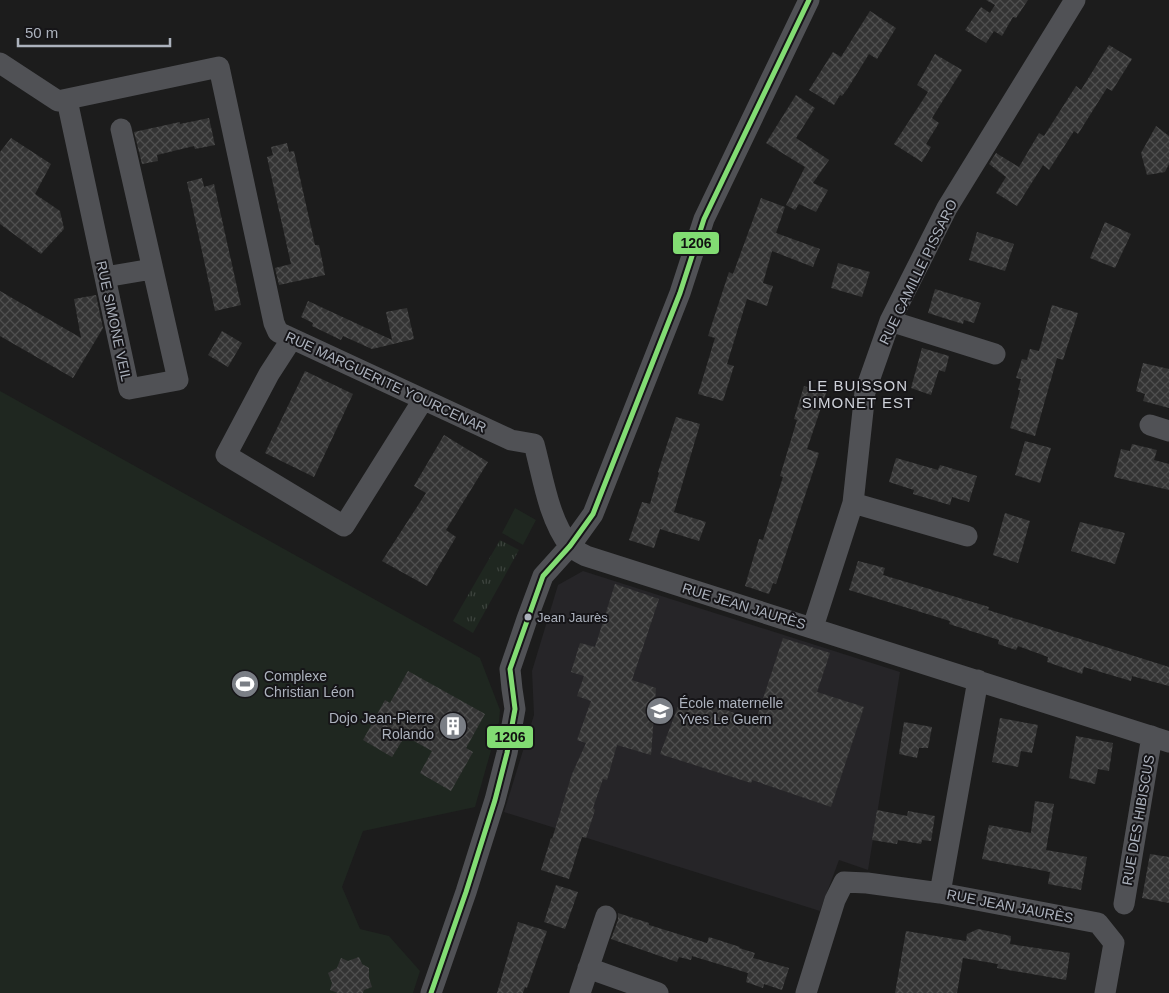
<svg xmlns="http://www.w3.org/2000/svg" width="1169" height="993" font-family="Helvetica,sans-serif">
  <defs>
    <pattern id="park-tufts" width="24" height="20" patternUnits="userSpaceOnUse" patternTransform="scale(1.25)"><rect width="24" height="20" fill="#1f2720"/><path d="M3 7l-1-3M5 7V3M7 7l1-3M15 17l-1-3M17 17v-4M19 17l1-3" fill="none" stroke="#3d443e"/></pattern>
    <pattern id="building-cross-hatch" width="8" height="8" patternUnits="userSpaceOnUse" patternTransform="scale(1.25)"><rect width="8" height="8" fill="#343434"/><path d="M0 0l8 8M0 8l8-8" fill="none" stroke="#4f4f4f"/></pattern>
  </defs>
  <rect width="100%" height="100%" fill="#1c1c1c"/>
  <path fill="#262528" d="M583,571L900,672L868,870L839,860L820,911L504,812L534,715L532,671L558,585Z"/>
  <path fill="url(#park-tufts)" d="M500,540L519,550L473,633L453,621Z"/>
  <path fill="#1f2720" d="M0,391L480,658L500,710L499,722L475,807L363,831L342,887L360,929L389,936L420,971L413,993H0Z
    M515,508L536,520L523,545L502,533Z"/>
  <path fill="url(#building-cross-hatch)" d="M986,0H1028L1016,18L1013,17L1002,36L994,31L986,43L965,30L981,7L990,13L995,5Z
    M870,11L896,28L877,59L869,54L848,88L842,96L840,95L834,105L809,90L833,52L841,57Z
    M1109,45L1132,59L1112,91L1107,88L1078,134L1074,131L1049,170L1043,165L1017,206L996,193L1006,177L989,164L996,153L1019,167L1039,133L1044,136L1076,86L1081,90Z
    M935,54L962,70L932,118L939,123L926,144L931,147L922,162L894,144L928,92L917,85Z
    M796,95L815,108L796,138L829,160L813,183L828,190L816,212L799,204L795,210L786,205L805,167L766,143Z
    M209,118L215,145L195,149L194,146L157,155L158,161L142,164L134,132L180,122V124Z
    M1156,126L1169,136V164L1165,172L1147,175L1141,153Z
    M11,138L51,164L35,194L60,211L64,229L41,254L0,224V152Z
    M287,143L289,152L294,151L315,245H319L325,275L279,285L275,268L291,264L267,157L273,155L271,147Z
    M202,178L204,187L214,184L241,305L215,311L187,182Z
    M761,198L785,207L776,233L820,249L813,267L772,251L763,283L773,286L767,306L747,299L727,364L734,366L723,401L698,394L715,338L708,336L729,272L733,274Z
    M1105,222L1131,234L1115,268L1090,258Z
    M977,232L1014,244L1005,271L969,260Z
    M838,263L870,272L862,297L831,288Z
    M935,289L981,303L974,323L964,320L963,324L928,313Z
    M0,291L81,338L74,299L96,295L103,328L73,378L0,336Z
    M308,301L392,340L386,312L407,308L414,339L372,349L343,336L341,340L312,326L313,323L301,317Z
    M1052,305L1078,313L1063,360L1057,358L1035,436L1010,428L1020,390H1018L1021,379L1016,378L1022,359L1027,360L1030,349L1039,351Z
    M222,331L242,343L228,367L208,355Z
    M922,348L949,356L945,372L939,370L931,395L911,388Z
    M1143,363L1169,369V408L1143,401L1145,394L1136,391Z
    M305,371L353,394L314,477L265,453Z
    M804,386L826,393L807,449L819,453L776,584L773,583L769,594L745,586L759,539L763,540L783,477L780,476L797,420L794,419Z
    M676,417L700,424L674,512L706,522L699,541L660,529L654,548L629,540L642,502L650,504L659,473L658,472Z
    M444,435L488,462L446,530L456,537L427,586L382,561L426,493L414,486Z
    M1025,441L1051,448L1040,483L1015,475Z
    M1132,444L1157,450L1154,460L1169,464V490L1114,477L1121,449L1130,451Z
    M896,458L938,470L940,465L977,476L969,502L952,497L950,505L913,494L914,490L889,482Z
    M1005,513L1030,521L1018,563L993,555Z
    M1080,522L1125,533L1115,564L1071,551Z
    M858,561L885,568L883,575L989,607L988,610L1169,667V686L1132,676L1131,681L1084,667L1082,674L1047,662L1048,657L1018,646L1016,650L998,644L999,640L949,624L950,621L849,590Z
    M615,584L659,599L632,680L656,688L651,755L617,745L607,780L603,779L593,808L595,810L586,838L582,837L569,879L541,870L551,838L552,839L572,774L586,743L577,740L591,701L577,696L584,676L571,672L580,643L595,647Z
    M783,638L830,653L817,692L864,707L831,807L752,780L751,783L660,754L682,696L756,720Z
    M408,671L485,714L466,748L473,752L451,791L420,773L432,751L405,736L392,757L363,740L385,700L390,703Z
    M1000,718L1038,725L1032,753L1021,751L1018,767L992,762Z
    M904,722L932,727L928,748H919L917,758L899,754Z
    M1076,736L1113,743L1109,771L1098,769L1095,784L1069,778Z
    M1035,801L1054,804L1046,850L1087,857L1081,890L1048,884L1050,872L982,859L989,825L1031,833Z
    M877,810L907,816L908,811L935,816L931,841L922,840L921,844L898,840L897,844L872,840Z
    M1150,854L1169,857V903L1142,898Z
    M556,885L578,892L565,929L544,922Z
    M618,913L649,923V925L707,943L709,937L740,947L739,948L755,953L753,958L789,968L782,990L764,984L763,988L746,982L748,973L692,956L691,960L679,957L677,962L611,939L618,920Z
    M518,922L547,931L527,988L525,987L523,993H497Z
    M978,929L1011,936L1010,944L1070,953L1066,980L997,968L998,964L963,958L957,993H895L906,931L966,941L967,934Z
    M359,957L362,964L369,968V978L372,987L364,990L363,993H338L330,990L332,983L328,973L337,968L341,958L348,961Z"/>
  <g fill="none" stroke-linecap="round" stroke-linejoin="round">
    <path stroke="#505155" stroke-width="21" d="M0,63L58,101L219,67L274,323L278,332L511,440L534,444C543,477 548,517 569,545C573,549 580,553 586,556L1169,742
      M67,100L129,389L178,380L121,129
      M105,277L152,269
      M890,321L995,354
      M291,340L269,374L226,455L344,526L423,400
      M1150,425L1169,431
      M853,503L967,536
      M813,627L853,503L865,392L890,321L947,208L1075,0
      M978,680L940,893L1098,923L1114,943L1105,993
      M1124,904L1152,736
      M588,968L658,993
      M431,993L466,892L495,800L507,753L515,709L512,689L510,669L527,619L543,576L570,546L593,514L680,293L704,219L809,0
      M580,993L606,916
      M806,993L835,900L844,882L867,883L940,893"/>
    <defs>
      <path id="bus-1" d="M431,993L466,892L495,800L507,753L515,709L510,669L543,576L570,546L593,514L680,293L704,219L809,0"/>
    </defs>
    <use href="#bus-1" stroke="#161518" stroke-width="9"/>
    <use href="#bus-1" stroke="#82dc73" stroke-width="5"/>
  </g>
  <defs>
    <symbol id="stadium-disc" viewBox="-11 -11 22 22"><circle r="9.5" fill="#7a7e85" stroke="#161518"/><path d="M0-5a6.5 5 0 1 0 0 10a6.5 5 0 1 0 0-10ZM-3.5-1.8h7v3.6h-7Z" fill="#fff"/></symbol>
    <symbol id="school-disc" viewBox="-11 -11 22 22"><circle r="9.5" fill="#7a7e85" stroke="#161518"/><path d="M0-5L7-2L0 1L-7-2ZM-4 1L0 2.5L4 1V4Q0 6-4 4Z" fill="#fff"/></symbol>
    <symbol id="building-disc" viewBox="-11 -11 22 22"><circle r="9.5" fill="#7a7e85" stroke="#161518"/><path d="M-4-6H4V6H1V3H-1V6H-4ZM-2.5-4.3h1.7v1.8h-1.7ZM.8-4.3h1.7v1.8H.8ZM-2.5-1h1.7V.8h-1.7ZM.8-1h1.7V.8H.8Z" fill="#fff"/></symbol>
  </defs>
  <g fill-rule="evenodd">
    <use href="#stadium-disc" x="229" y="668" width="32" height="32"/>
    <use href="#school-disc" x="644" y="695" width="32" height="32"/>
    <use href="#building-disc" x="437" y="710" width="32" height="32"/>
  </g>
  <circle fill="#acb2bd" stroke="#161518" stroke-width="2" cx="528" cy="617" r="4.5"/>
  <g text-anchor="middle" stroke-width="4" stroke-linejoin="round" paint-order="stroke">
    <g font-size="13" fill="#acb2bd" stroke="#161518" text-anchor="start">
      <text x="537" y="622">Jean Jaurès</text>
    </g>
    <g font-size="14" fill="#acb2bd" stroke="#161518">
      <text transform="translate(918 272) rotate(-64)" y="5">RUE CAMILLE PISSARO</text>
      <text transform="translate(114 321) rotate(78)" y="5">RUE SIMONE VEIL</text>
      <text transform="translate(386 382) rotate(25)" y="5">RUE MARGUERITE YOURCENAR</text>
      <text transform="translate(744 606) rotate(17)" y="5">RUE JEAN JAURÈS</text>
      <text transform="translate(1138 820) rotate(-80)" y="5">RUE DES HIBISCUS</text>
      <text transform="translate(1010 906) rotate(11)" y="5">RUE JEAN JAURÈS</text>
    </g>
    <g font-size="14" fill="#acb2bd" stroke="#161518" text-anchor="start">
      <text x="264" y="681">Complexe<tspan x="264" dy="16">Christian Léon</tspan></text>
      <text x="679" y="708">École maternelle<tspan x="679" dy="16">Yves Le Guern</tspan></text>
      <text x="434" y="723" text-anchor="end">Dojo Jean-Pierre<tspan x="434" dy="16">Rolando</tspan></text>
    </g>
    <g font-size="15" letter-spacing="1" fill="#ced1d9" stroke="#161518">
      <text x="858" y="391">LE BUISSON<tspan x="858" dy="17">SIMONET EST</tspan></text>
    </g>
  </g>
  <g stroke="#161518" stroke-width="2">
    <rect x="672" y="231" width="48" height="24" rx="5" fill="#82dc73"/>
    <rect x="486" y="725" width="48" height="24" rx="5" fill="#82dc73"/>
  </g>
  <g font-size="14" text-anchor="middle" font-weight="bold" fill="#111">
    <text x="696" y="248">1206</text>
    <text x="510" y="742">1206</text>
  </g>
  <path d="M18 38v8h152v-8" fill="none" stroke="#acb2bd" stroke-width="2.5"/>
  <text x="25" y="38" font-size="15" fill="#acb2bd" stroke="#161518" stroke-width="4" paint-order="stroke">50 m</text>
</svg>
